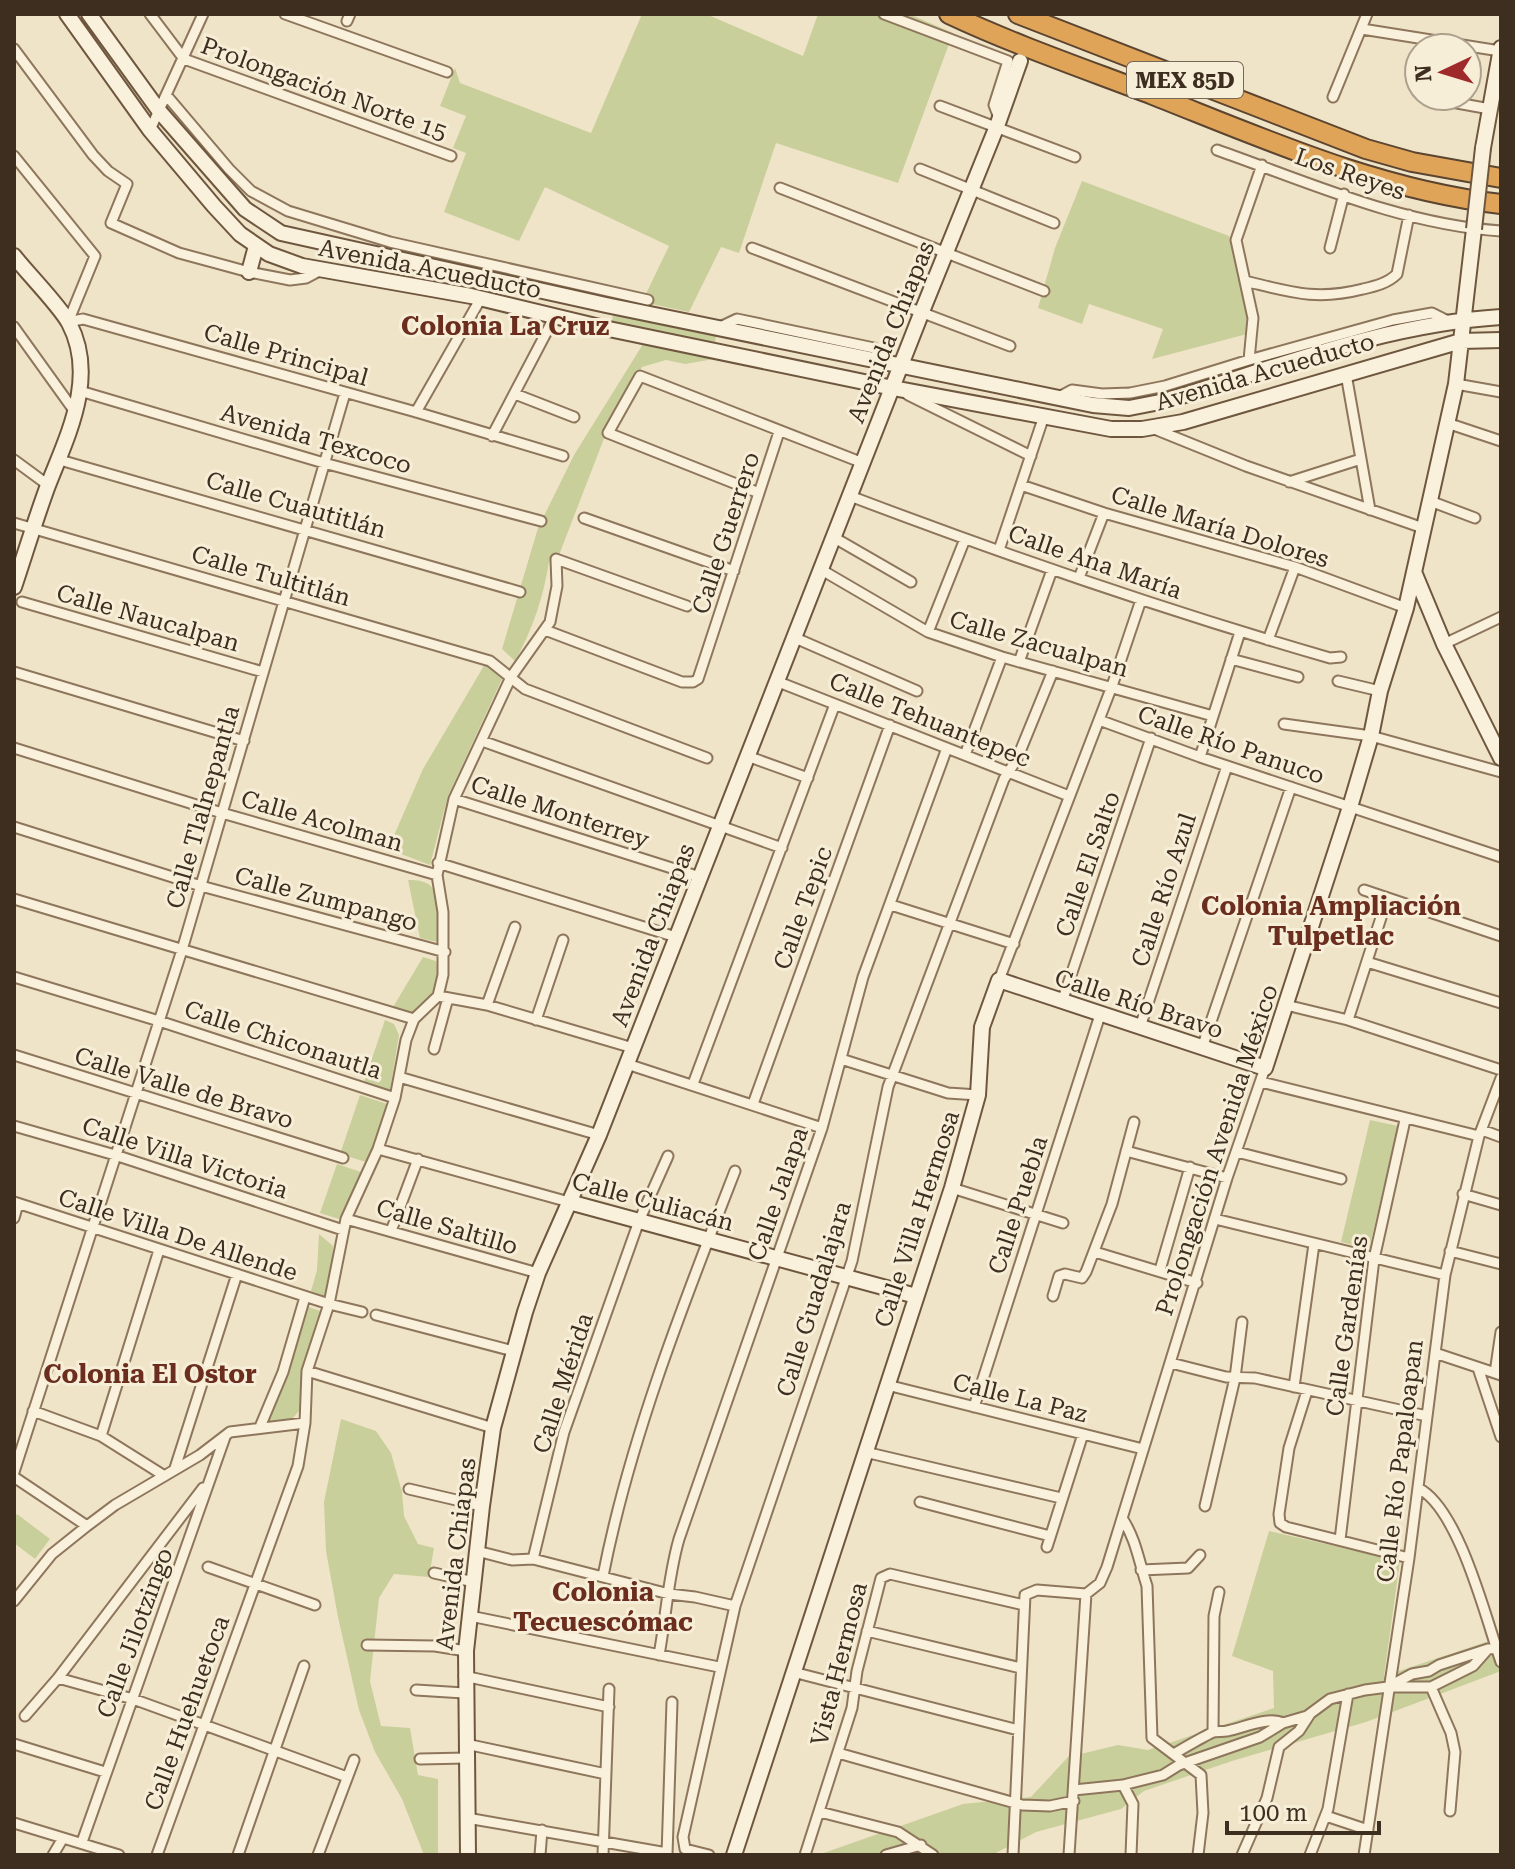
<svg xmlns="http://www.w3.org/2000/svg" width="1515" height="1869" font-family="'Roboto Serif',serif">
  <rect width="100%" height="100%" fill="#f0e4c8"/>
  <path fill="#c9cf9b" d="M642,14H706L803,56L818,14H909L953,33L898,183L776,143L739,253L721,247L689,312L642,302L669,246L545,187L519,241L444,212L466,153L453,148L466,116L440,106L455,68L460,83L591,133Z
    M1082,181L1229,236L1251,333L1152,359L1163,329L1089,304L1082,324L1038,308L1055,248Z
    M613,314L716,335L715,344L612,322Z
    M643,344L714,359L685,364L666,360L642,367L610,423L559,555L549,562C543,598 533,629 515,661L502,649L538,528L574,455Z
    M485,664L502,679L448,796L430,865L388,849L423,769Z
    M408,880C414,880 422,880 428,884C443,893 441,927 441,943L420,938Z
    M423,957L436,961C441,987 432,996 413,1012L393,1007Z
    M385,1020L394,1024L399,1035L390,1090L364,1082Z
    M360,1095L387,1104L376,1142L366,1162L340,1154Z
    M1370,1120L1398,1126L1369,1249L1341,1242Z
    M337,1164L361,1172L339,1219L320,1213Z
    M319,1234L333,1246L332,1271L324,1296L311,1291L317,1270Z
    M306,1306L323,1312L303,1368L300,1410L291,1420L266,1422Z
    M341,1419L376,1431L391,1453L402,1492L404,1516L418,1544L434,1548L429,1577L394,1574L379,1598L370,1681L381,1726L410,1728L418,1775L438,1779V1855H424L402,1799L375,1752L359,1710L338,1617L326,1551L324,1502Z
    M17,1514L50,1539L35,1559L14,1543V1517Z
    M1269,1531L1400,1561L1384,1676L1501,1637V1671L1366,1722L1232,1761L1144,1791L1121,1809L1036,1832L992,1855H818L963,1804L1031,1797L1068,1757L1118,1745L1148,1750L1274,1708L1273,1671L1232,1656Z"/>
  <g fill="none" stroke-linecap="round" stroke-linejoin="round">
    <defs>
      <path id="street" d="M150,14L184,59L451,156
        M285,14L447,72
        M884,14L1008,61L994,105L999,118
        M347,21L350,14
        M1362,29L1500,51
        M14,49L93,155L108,171L127,184L111,223L179,253L249,272L290,280L306,278L321,270
        M167,96L229,169L251,191L288,211L390,242L648,300
        M1333,97L1367,14
        M1424,97L1490,109
        M940,106L1075,157
        M150,130L203,14
        M1217,150C1308,182 1403,225 1501,231
        M14,156L95,256L68,322
        M920,169L1054,223
        M780,188L1044,291
        M752,248L1010,346
        M1330,248L1344,194
        M1245,281C1291,292 1316,301 1363,289C1376,286 1388,283 1397,274L1409,215
        M68,322L83,319L416,412L563,456
        M14,327L75,412
        M720,327L737,319L874,348L885,361
        M1249,360L1253,318L1236,240L1262,165
        M1346,374L1370,510
        M1456,384L1501,392
        M80,391L324,463L541,521
        M515,394L574,417
        M908,395L1031,456
        M1057,398L1072,390L1102,394L1130,393L1165,386L1249,360L1393,320L1432,313L1450,322
        M416,412L481,298
        M1447,423L1501,441
        M1152,428L1246,466L1423,528
        M492,436L555,316
        M14,460L48,485
        M60,460L520,592
        M1289,482L1361,459
        M1021,485L1104,513L1295,567L1406,608
        M759,493L608,433L640,376L863,463
        M850,496C1008,556 1167,611 1330,658L1341,657
        M1430,501L1475,518
        M584,518L734,571
        M14,523L490,661L525,689L707,758
        M833,537L911,582
        M999,550L1044,416
        M820,569L928,632L1002,657L1213,716
        M1079,578L1104,513
        M22,602L263,672
        M545,630L682,682H693L698,679L779,432
        M928,632L965,539
        M793,637L917,691
        M1268,640L1295,567
        M1444,644L1501,617
        M1231,659L1298,677
        M1019,662L1052,570
        M14,672L244,741
        M776,681L1069,796
        M1338,681L1380,691
        M1099,720L1200,757L1501,857
        M1284,724L1371,736L1501,772
        M482,741L782,848
        M14,748L222,813L437,875
        M965,755L1002,657
        M747,756L808,778
        M1200,757L1240,632
        M454,799L700,877
        M14,827L201,886L445,952
        M438,863L676,937
        M1364,890L1501,936
        M14,899L414,1019
        M891,905L1014,944
        M1367,962L1501,1003
        M14,977L159,1021L395,1098
        M999,980L1112,686L1141,600
        M438,996L487,1005L633,1048
        M1062,1002L1151,738
        M487,1005L515,927
        M1286,1005L1348,1020L1501,1070
        M536,1020L563,940
        M1348,1020L1387,899
        M1140,1027L1227,766
        M1202,1048L1291,787
        M434,1049L448,998
        M14,1055L343,1158
        M841,1059L948,1093L978,1095
        M627,1064L822,1128
        M399,1077L599,1135
        M1261,1082L1479,1136
        M693,1084L835,704
        M753,1104L890,725
        M14,1126L115,1155L343,1230
        M1482,1130L1501,1137
        M378,1149L569,1202
        M1126,1151L1227,1178
        M1237,1152L1341,1179
        M952,1188L1063,1223
        M1463,1194L1501,1205
        M14,1202L329,1304L362,1312
        M14,1218L18,1204
        M346,1219L538,1273
        M1215,1219L1445,1275
        M391,1231L418,1159
        M1450,1251L1501,1264
        M1095,1252L1197,1283
        M1160,1270L1190,1167
        M1053,1296L1059,1276L1065,1274L1082,1278L1086,1272L1112,1204L1134,1122
        M376,1315L513,1351
        M1435,1353L1501,1375
        M1171,1363L1226,1377L1255,1378L1427,1416
        M1478,1368L1501,1437
        M307,1371L493,1428
        M1495,1373L1501,1332
        M887,1385L1143,1449
        M1294,1387L1314,1244
        M1307,1391L1289,1448L1279,1514L1280,1523L1286,1527L1409,1558
        M974,1407L1100,1015
        M33,1411L101,1436L163,1475
        M260,1427L283,1372L305,1297
        M101,1436L159,1250
        M865,1452L1061,1498
        M175,1468L237,1274
        M14,1472L182,950L345,393
        M14,1477L87,1526
        M1418,1488C1459,1508 1486,1619 1501,1662
        M409,1489L482,1506
        M920,1502L1050,1536
        M1205,1506L1235,1378L1242,1322
        M1122,1518C1136,1539 1139,1562 1147,1586L1152,1738L1201,1775L1203,1813L1198,1855
        M1340,1540L1374,1259L1405,1120
        M1047,1547L1083,1434
        M477,1551L512,1560L533,1559L669,1594L695,1597L735,1606
        M533,1559L564,1432L639,1221L668,1156
        M208,1567L315,1605
        M1141,1570L1188,1568L1200,1555
        M434,1573L474,1582
        M603,1576C630,1438 684,1302 735,1171
        M14,1601L52,1554L87,1526L115,1505L200,1455L230,1432L305,1423
        M470,1616L719,1667
        M867,1631L1021,1668
        M367,1645L435,1646L466,1651
        M659,1655C666,1617 668,1577 679,1539L822,1128L863,977L947,748
        M793,1672L1018,1730
        M464,1676L609,1707
        M58,1678L133,1699L347,1777
        M1388,1687H1431L1473,1666L1488,1649
        M1431,1687L1451,1733L1455,1752L1450,1811
        M416,1690L464,1693
        M25,1716L58,1678L203,1488
        M1213,1732L1214,1616L1219,1592
        M14,1744L105,1772
        M466,1744L606,1774
        M838,1753L1022,1805L1050,1806L1074,1801
        M1174,1754C1180,1750 1210,1733 1214,1732C1218,1731 1223,1732 1227,1731C1243,1728 1268,1716 1283,1723
        M420,1759L466,1758
        M1123,1785L1133,1804L1131,1855
        M1074,1790L1123,1785L1163,1775L1179,1765L1260,1737L1283,1723L1307,1716L1330,1699L1365,1690L1388,1687L1412,1674L1429,1671L1439,1665L1488,1649L1501,1648
        M820,1812L898,1832L933,1855
        M1326,1816L1368,1830
        M467,1818L667,1853
        M14,1823L119,1855
        M82,1842L225,1437
        M53,1855L63,1838
        M157,1855L298,1466L305,1423L307,1371L329,1304L346,1219L378,1149L395,1098L406,1040L414,1019L438,996L443,975V912L437,875L454,799L511,677L550,622L557,586L556,559L687,606
        M238,1855L304,1666
        M318,1855L354,1760
        M540,1855L542,1830
        M603,1855L609,1689
        M667,1855L672,1702
        M709,1855L685,1849L683,1837L735,1606L852,1261L888,1087L1004,779L1017,759L1053,671
        M805,1855L852,1708L857,1671L881,1578L890,1574L1024,1605
        M886,1855L921,1845
        M1013,1855L1025,1595L1037,1590L1086,1594L1100,1583L1107,1567L1227,1178L1265,1068
        M1069,1855L1086,1594
        M1242,1855L1267,1798L1279,1747L1299,1731L1310,1714
        M1310,1855L1328,1809L1348,1694
        M1364,1855L1409,1558L1445,1275L1479,1136L1501,1078"/>
      <path id="secondary" d="M67,14L150,130L214,206L240,234L269,254L302,266L471,296L604,328L893,388L1111,429H1142L1183,422L1461,341L1501,340
        M89,14L160,112L245,209L281,233L606,305L1093,405L1129,408L1165,401C1275,368 1385,324 1501,317
        M1483,148L1501,48
        M14,256C28,274 59,305 69,323C98,378 67,436 47,488C35,521 25,554 14,587
        M249,272L256,246
        M1414,572L1444,644L1501,758
        M569,1202L916,1296
        M468,1855L466,1651L482,1506L493,1428L525,1312L538,1273L599,1135L921,314L997,126L1020,61
        M734,1855L952,1188L978,1095L982,1027L999,980L1265,1068L1350,807L1371,736L1380,691L1406,608L1456,384L1474,229"/>
      <path id="highway" d="M949,14C1015,45 1085,69 1153,95C1267,140 1379,190 1501,204
        M1018,14L1366,149L1412,162L1501,178"/>
    </defs>
    <use href="#street" stroke="#8d765c" stroke-width="13"/>
    <use href="#secondary" stroke="#6f573f" stroke-width="18"/>
    <use href="#highway" stroke="#5b4430" stroke-width="22"/>
    <use href="#street" stroke="#faf1dc" stroke-width="9"/>
    <use href="#secondary" stroke="#faf1dc" stroke-width="14"/>
    <use href="#highway" stroke="#e0a458" stroke-width="18"/>
    <defs>
      <path id="secondary-bridge" d="M1474,229L1483,148"/>
    </defs>
    <use href="#secondary-bridge" stroke="#6f573f" stroke-width="18" stroke-linecap="butt"/>
    <use href="#secondary-bridge" stroke="#faf1dc" stroke-width="14"/>
  </g>
  <g text-anchor="middle" stroke-width="6" stroke-linejoin="round" paint-order="stroke">
    <rect fill="#f7eed8" stroke="#756857" stroke-width="2" x="1127" y="62" width="116" height="36" rx="6"/>
    <g font-size="22" font-weight="bold" fill="#3d2e20">
      <text x="1185" y="88">MEX 85D</text>
    </g>
    <g font-size="24" fill="#3d2e20" stroke="#f7eed8">
      <text transform="translate(324 89) rotate(20)" y="8">Prolongación Norte 15</text>
      <text transform="translate(1350 174) rotate(19)" y="8">Los Reyes</text>
      <text transform="translate(430 269) rotate(11)" y="8">Avenida Acueducto</text>
      <text transform="translate(891 332) rotate(-68)" y="8">Avenida Chiapas</text>
      <text transform="translate(286 355) rotate(16)" y="8">Calle Principal</text>
      <text transform="translate(1265 372) rotate(-16)" y="8">Avenida Acueducto</text>
      <text transform="translate(316 439) rotate(16)" y="8">Avenida Texcoco</text>
      <text transform="translate(296 505) rotate(16)" y="8">Calle Cuautitlán</text>
      <text transform="translate(1220 527) rotate(17)" y="8">Calle María Dolores</text>
      <text transform="translate(726 533) rotate(-72)" y="8">Calle Guerrero</text>
      <text transform="translate(1095 562) rotate(19)" y="8">Calle Ana María</text>
      <text transform="translate(271 576) rotate(16)" y="8">Calle Tultitlán</text>
      <text transform="translate(148 618) rotate(16)" y="8">Calle Naucalpan</text>
      <text transform="translate(1039 644) rotate(16)" y="8">Calle Zacualpan</text>
      <text transform="translate(930 720) rotate(22)" y="8">Calle Tehuantepec</text>
      <text transform="translate(1231 745) rotate(19)" y="8">Calle Río Panuco</text>
      <text transform="translate(203 807) rotate(-74)" y="8">Calle Tlalnepantla</text>
      <text transform="translate(560 812) rotate(18)" y="8">Calle Monterrey</text>
      <text transform="translate(322 821) rotate(16)" y="8">Calle Acolman</text>
      <text transform="translate(1088 864) rotate(-71)" y="8">Calle El Salto</text>
      <text transform="translate(1164 890) rotate(-72)" y="8">Calle Río Azul</text>
      <text transform="translate(326 899) rotate(15)" y="8">Calle Zumpango</text>
      <text transform="translate(803 908) rotate(-70)" y="8">Calle Tepic</text>
      <text transform="translate(653 935) rotate(-69)" y="8">Avenida Chiapas</text>
      <text transform="translate(1139 1004) rotate(18)" y="8">Calle Río Bravo</text>
      <text transform="translate(283 1040) rotate(18)" y="8">Calle Chiconautla</text>
      <text transform="translate(184 1088) rotate(17)" y="8">Calle Valle de Bravo</text>
      <text transform="translate(1217 1150) rotate(-72)" y="8">Prolongación Avenida México</text>
      <text transform="translate(185 1158) rotate(18)" y="8">Calle Villa Victoria</text>
      <text transform="translate(778 1194) rotate(-71)" y="8">Calle Jalapa</text>
      <text transform="translate(653 1202) rotate(15)" y="8">Calle Culiacán</text>
      <text transform="translate(1018 1205) rotate(-72)" y="8">Calle Puebla</text>
      <text transform="translate(917 1219) rotate(-72)" y="8">Calle Villa Hermosa</text>
      <text transform="translate(447 1227) rotate(16)" y="8">Calle Saltillo</text>
      <text transform="translate(178 1235) rotate(18)" y="8">Calle Villa De Allende</text>
      <text transform="translate(814 1299) rotate(-73)" y="8">Calle Guadalajara</text>
      <text transform="translate(1347 1326) rotate(-82)" y="8">Calle Gardenías</text>
      <text transform="translate(563 1383) rotate(-72)" y="8">Calle Mérida</text>
      <text transform="translate(1020 1398) rotate(14)" y="8">Calle La Paz</text>
      <text transform="translate(1400 1461) rotate(-83)" y="8">Calle Río Papaloapan</text>
      <text transform="translate(456 1554) rotate(-83)" y="8">Avenida Chiapas</text>
      <text transform="translate(135 1633) rotate(-70)" y="8">Calle Jilotzingo</text>
      <text transform="translate(839 1664) rotate(-76)" y="8">Vista Hermosa</text>
      <text transform="translate(187 1713) rotate(-70)" y="8">Calle Huehuetoca</text>
    </g>
    <g font-size="26" font-weight="bold" fill="#6b2e1e" stroke="#f7eed8">
      <text x="505" y="335">Colonia La Cruz</text>
      <text x="1331" y="915">Colonia Ampliación<tspan x="1331" dy="30">Tulpetlac</tspan></text>
      <text x="150" y="1383">Colonia El Ostor</text>
      <text x="603" y="1601">Colonia<tspan x="603" dy="30">Tecuescómac</tspan></text>
    </g>
  </g>
  <rect width="1515" height="1869" fill="none" stroke="#3d2e20" stroke-width="32"/>
  <g transform="translate(1443 72) rotate(266)"><circle r="38" fill="#f7eed8" stroke="#ada18e" stroke-width="2"/>
  <path d="M0-6L14 30L0 20L-14 30Z" fill="#9e2a2b"/>
  <text y="-12" font-size="22" font-weight="bold" text-anchor="middle" fill="#3d2e20">N</text>
  </g>
  <path d="M1227 1821v12h152v-12" fill="none" stroke="#3d2e20" stroke-width="4"/>
  <text x="1239" y="1821" font-size="24" fill="#3d2e20" stroke="#f7eed8" stroke-width="6" paint-order="stroke">100 m</text>
</svg>
